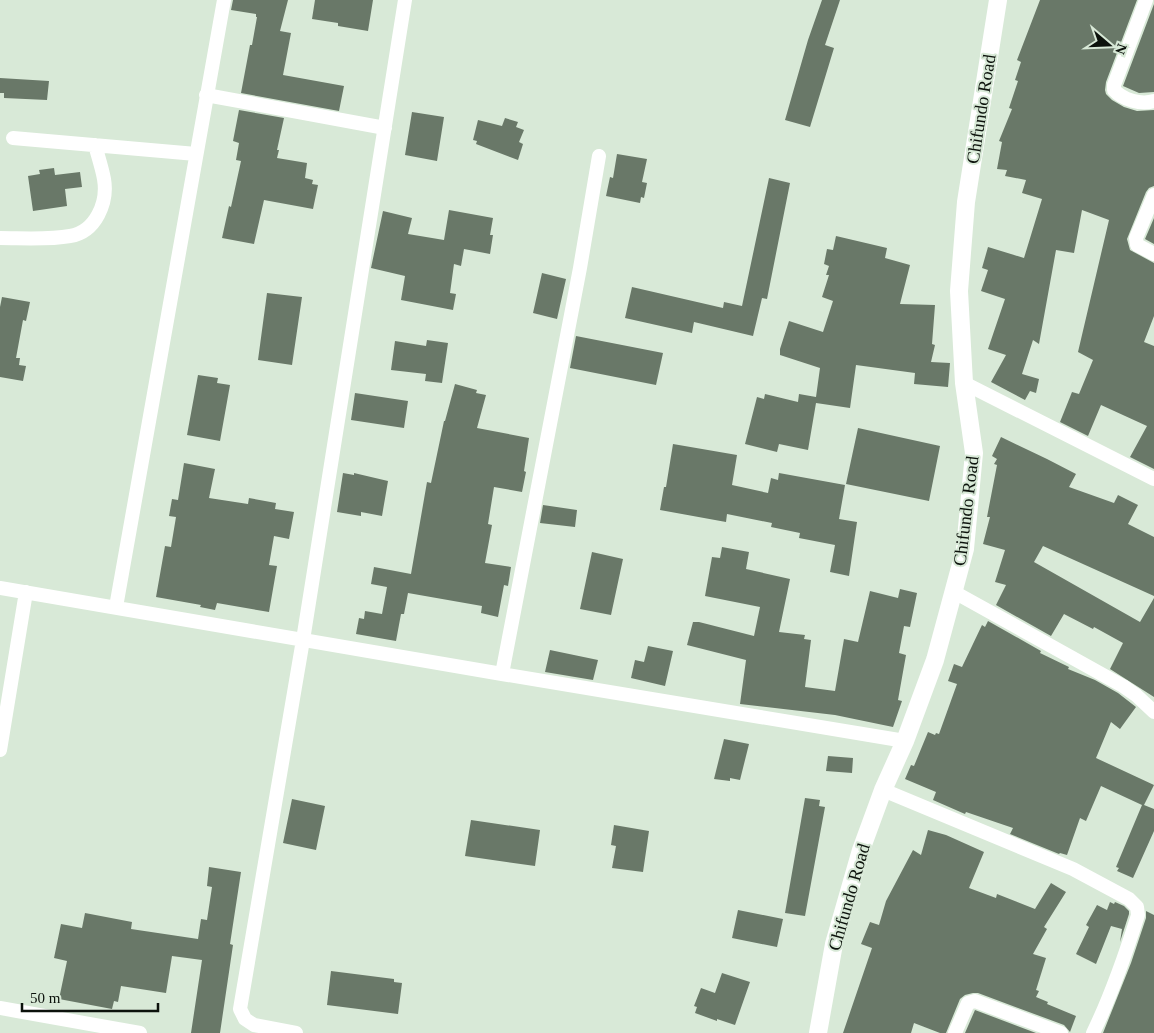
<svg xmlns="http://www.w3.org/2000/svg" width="1154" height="1033" font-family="Georgia,serif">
  <rect width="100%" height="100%" fill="#d8e9d7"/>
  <path fill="#697868" d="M233,0H288L280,31L291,33L283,75L344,86L339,111L241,93L250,45H252L257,17H256V14L231,10Z
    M315,0H373L368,31L338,26V23L312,19Z
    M822,0H840L825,45L834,48L810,127L785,120L808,40Z
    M1040,0H1137L1106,82L1105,90L1106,94L1112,100L1124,107L1137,111L1154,110V186L1149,188L1146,192L1127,239L1130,250L1154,263V316L1144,342L1154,346V469L1130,457L1147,426L1101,405L1088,436L1060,422L1072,392L1079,394L1093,360L1078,352L1109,220L1082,210L1074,253L1056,250L1039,344L1033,340L1022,374L1039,379L1036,393L1030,391L1025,400L991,382L1006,355L988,349L1005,299L981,291L988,270L982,268L988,247L1024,258L1042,199L1022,193L1026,180L1005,176L1007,170L997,169L1002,142L999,141L1012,109L1009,108L1018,81L1015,80L1021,62L1017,60Z
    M1154,4V92L1139,93L1123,86Z
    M0,78L49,81L47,100L4,98V93H0Z
    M239,110L284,118L277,150H279L277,158L307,163L305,178L313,180L312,184L318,185L313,209L264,200L254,244L222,238L229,206L231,207L241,161L236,160L239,143L233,141Z
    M412,112L444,117L437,161L405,155Z
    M505,118L518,122L516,127L524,130L519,142L523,144L518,160L476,144L477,141L473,140L478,120L502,126Z
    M617,154L647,159L642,182L647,183L644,198L641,197L640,203L606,196L610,177L613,178Z
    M54,168L55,175L80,172L82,187L65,189L67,206L33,211L28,176L40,174L39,170Z
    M769,178L790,183L767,299L762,298L753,336L694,322L692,333L625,318L632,287L723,308L724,302L742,306Z
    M449,210L493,218L490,235H493L490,254L464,249L461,266L454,264L450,293L456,294L453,310L401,300L405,276L371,268L383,211L412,218L408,234L444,240Z
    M1154,218V244L1145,239Z
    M836,236L887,248L885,258L910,265L900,304L935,305L932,344L935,345L931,362L950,363L948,387L914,384L915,373L856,365L850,408L816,403L808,450L779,444L777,452L745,444L757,397L764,399L765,394L798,402L799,394L816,397L820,368L780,355V349L789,321L823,332L833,301L822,297L829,275H826L829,266L824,264L827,249L833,250Z
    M542,273L566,279L557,319L533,313Z
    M267,293L302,297L292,365L258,360Z
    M2,297L30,302L26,321L23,320L16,358H20L19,365L26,366L23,381L0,377V307Z
    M576,336L663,353L656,385L570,368Z
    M427,340L448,343L442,383L425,381L426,374L391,370L395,341L426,346Z
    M198,375L218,378L217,383L230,385L220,441L187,435Z
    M455,384L477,390L476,393L486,395L477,428L529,438L524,471L526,472L522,492L494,487L488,524L492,525L485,563L511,567L508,586L504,585L498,617L481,613L482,606L408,593L404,614H401L396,641L356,634L359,618L364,619L365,611L382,614L387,587L371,584L374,567L411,574L427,482L431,483L444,421H445Z
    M355,393L408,401L404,428L351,420Z
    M858,428L940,446L929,501L846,484Z
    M1001,437L1047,459L1076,474L1069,487L1114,503L1118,495L1138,505L1128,524L1154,537V596L1043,546L1034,562L1140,622L1154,598V697L1110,669L1123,643L1094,627L1093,629L1064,614L1051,636L996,605L1006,585L995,582L1005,550L983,544L990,517H987L997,465L994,464L997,459L992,456Z
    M673,444L737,455L732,485L768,493L771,478L778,480L779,473L845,485L839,519L857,522L849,576L830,572L835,545L799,538L800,533L771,527L772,523L727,514L726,522L660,510L664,487H666Z
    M184,463L215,469L209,498L248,504L249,498L276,503L275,509L294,512L289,539L274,536L269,565L277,566L269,612L217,603L215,610L200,607L201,605L156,597L165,546L171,547L176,517L169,516L172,499L178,500Z
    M343,473L354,475V473L388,481L382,516L361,512V516L337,512Z
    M543,505L577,510L575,527L540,523Z
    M722,547L749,552L746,569L790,579L779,632L805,635L804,639L811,640L805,687L835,691L844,639L858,642L870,591L898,598L900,589L917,593L910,627L904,626L899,653L906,655L898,700L902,701L893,727L835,715L740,704L746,660L687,645L693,622H699L754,636L760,607L705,596L712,557L720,558Z
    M592,552L623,559L611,615L580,609Z
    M988,621L1041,651L1040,653L1069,667L1068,669L1095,680L1118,693L1136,707L1120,729L1111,722L1096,758L1154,785L1144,805L1154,809V831L1133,878L1117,871L1119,868L1116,867L1142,805L1101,786L1086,821L1080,818L1067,855L1060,853L1059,854L1010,834L1013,828L966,812L965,814L933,800L936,792L905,779L911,765L914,766L928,732L935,735L936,733L939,734L957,684L948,681L954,664L962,667L982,625L985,627Z
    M648,646L673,651L665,686L631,678L635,660L644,662Z
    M550,650L598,660L593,680L545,672Z
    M724,739L749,744L740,780L730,778V781L714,779Z
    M828,756L853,758L852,773L826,771Z
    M805,798L820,800L819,806L825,807L805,916L785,913Z
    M292,799L325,806L316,850L283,843Z
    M471,820L540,830L535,866L465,856Z
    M614,825L649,831L643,872L612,868L616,846L611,845Z
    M928,830L946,835L984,852L969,888L996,898L997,894L1035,909L1051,883L1066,892L1044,927L1047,929L1033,954L1046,958L1036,990L1039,991L1036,997L1048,1002L1047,1004L1076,1016L1070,1032L1064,1025L978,993H973L965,995L960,999L946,1033H940L914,1023L911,1033H843L872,948L861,944L870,922L879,925L886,901L913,850L921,855Z
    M209,867L241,872L230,944L233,945L220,1033H191L202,960L172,956L166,993L121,986L118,1002L114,1001L112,1009L59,999L67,961L54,958L61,924L82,928L85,913L132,922L131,929L198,939L201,919L207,920L212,887L207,886Z
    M1110,902L1114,904L1115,902L1124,906L1129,911V914L1120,942L1122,929L1111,926L1096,964L1076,954L1089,927L1086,925L1097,905L1107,910Z
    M738,910L783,919L777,947L732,938Z
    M1146,911L1154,915V1033H1103L1131,963L1146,918Z
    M331,971L394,979V982L402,983L398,1014L327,1005Z
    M722,973L750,982L735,1025L717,1019V1021L695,1013L697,1007L694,1006L701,988L715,993Z
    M975,1010L1036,1033H965Z"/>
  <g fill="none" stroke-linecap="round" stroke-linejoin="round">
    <path stroke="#fff" stroke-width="14" d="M1146,0L1114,85V90C1123,100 1141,105 1154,101
      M206,95L385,128
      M13,138L196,154
      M1154,195L1136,238L1137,245L1154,254
      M0,238C22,238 48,240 70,236C96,232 108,202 104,179C102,168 98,156 95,145
      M964,383L1154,479
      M0,588L502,674L905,741
      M954,592L1123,686L1136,695L1154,712
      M116,607L224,0
      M502,674L580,268L599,156
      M0,750L26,592
      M883,790L1073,869L1129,899L1137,907L1138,915C1125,956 1112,994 1093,1033
      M0,1008L140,1033
      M296,1033L254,1025L245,1019L240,1009L303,640L405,0
      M955,1033L968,1003L975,1001L1061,1033"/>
    <path stroke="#fff" stroke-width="18" d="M818,1033L834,944L861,850L883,790L905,741L935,660L965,549L974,453L964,383L959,291L966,202L998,0"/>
  </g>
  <g text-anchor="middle" stroke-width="4" stroke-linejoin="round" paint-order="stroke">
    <g font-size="18" fill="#0c120c" stroke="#d8e9d7">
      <text transform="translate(981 109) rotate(-81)" y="6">Chifundo Road</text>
      <text transform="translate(966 511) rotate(-83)" y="6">Chifundo Road</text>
      <text transform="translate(849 897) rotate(-74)" y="6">Chifundo Road</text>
    </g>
  </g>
  <g transform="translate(1109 45) rotate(109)" stroke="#d8e9d7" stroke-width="4" paint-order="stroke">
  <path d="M0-4L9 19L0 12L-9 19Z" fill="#0c120c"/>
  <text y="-8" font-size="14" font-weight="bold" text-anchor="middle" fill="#0c120c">N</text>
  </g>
  <path d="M22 1003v8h136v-8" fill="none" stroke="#0c120c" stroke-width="2.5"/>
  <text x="30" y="1003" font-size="15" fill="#0c120c" stroke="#d8e9d7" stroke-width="4" paint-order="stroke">50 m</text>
</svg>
